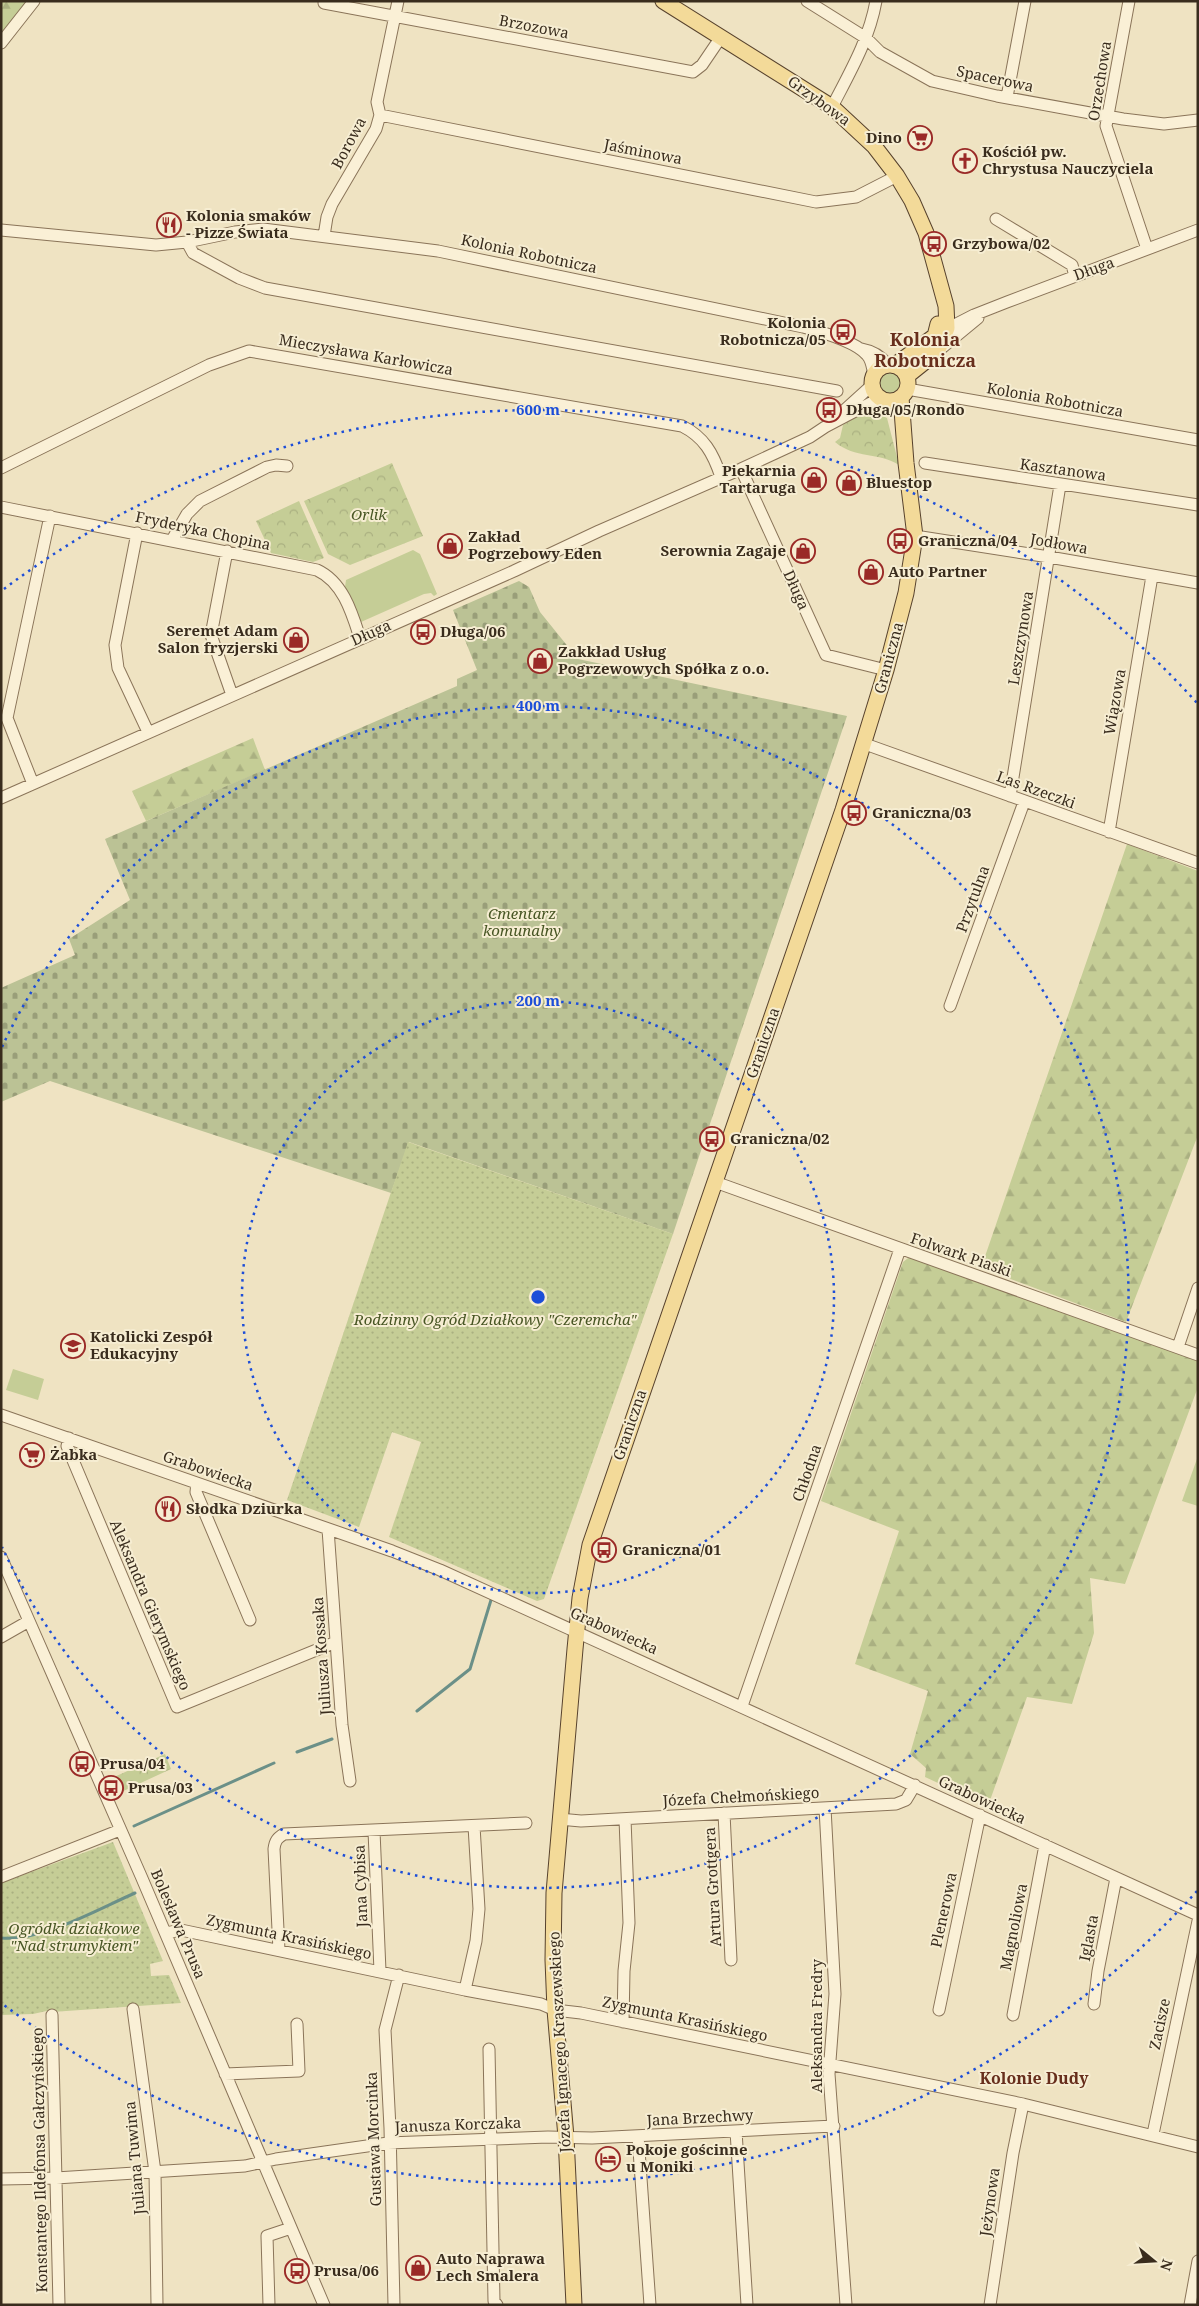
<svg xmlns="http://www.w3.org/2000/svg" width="1199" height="2306" font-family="'Noto Serif',serif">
  <defs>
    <pattern id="forest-firs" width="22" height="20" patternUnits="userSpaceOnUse" patternTransform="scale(1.25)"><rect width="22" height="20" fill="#c5cd96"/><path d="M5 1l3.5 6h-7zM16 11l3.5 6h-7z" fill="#aab081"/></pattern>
    <pattern id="cemetery-stones" width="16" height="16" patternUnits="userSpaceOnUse" patternTransform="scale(1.25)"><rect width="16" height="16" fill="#bbc295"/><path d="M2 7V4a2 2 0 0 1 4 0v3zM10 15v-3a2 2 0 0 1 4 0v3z" fill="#999e79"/></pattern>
    <pattern id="park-crowns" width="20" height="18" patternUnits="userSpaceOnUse" patternTransform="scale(1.25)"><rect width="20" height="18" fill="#c5cd96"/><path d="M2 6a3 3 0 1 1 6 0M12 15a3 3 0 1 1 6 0" fill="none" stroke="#aab081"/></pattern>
    <pattern id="garden-dots" width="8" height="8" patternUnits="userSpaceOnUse" patternTransform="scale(1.25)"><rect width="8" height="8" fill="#c5cd96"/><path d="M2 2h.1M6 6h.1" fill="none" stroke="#aab081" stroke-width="1.8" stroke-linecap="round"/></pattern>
  </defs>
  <rect width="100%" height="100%" fill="#efe3c2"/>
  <path fill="#c5cd96" d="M878 383a12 12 0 1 1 24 0a12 12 0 1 1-24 0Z
    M413,550L420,554L437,594L434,596L431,593L424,594L361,622L345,587L346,580Z
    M13,1369L44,1379L38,1400L6,1390Z
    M1198,1456V1506L1182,1501Z"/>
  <path fill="url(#forest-firs)" d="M1,1H34L1,43Z
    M253,738L265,770L146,821L132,791Z
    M1127,844L1198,871V1135L1126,1322L981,1268Z
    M912,1255L1198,1361V1387L1125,1584L1090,1578L1094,1633L1072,1704L1027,1697L988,1806L925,1777L926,1768L910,1754L928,1691L855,1664L899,1531L821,1501L903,1262Z"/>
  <path fill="url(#cemetery-stones)" d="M519,581L529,587L540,612L578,659L847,716L673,1234L409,1142L391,1193L50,1081L1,1102V988L75,955L69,939L130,900L105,839L457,686V679L477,670L453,610Z"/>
  <path fill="url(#park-crowns)" d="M869,409L887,418L899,465C879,452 855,459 835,442L840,438L843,425Z
    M392,463L423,536L350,565L328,554L304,501Z
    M299,501L324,558L313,562L271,553L256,521Z
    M165,1754L171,1769L119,1793L112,1778Z"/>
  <path fill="url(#garden-dots)" d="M408,1142L673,1234L544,1599L537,1601L389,1537L421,1442L392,1432L359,1527L287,1500Z
    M113,1842L163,1961L150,1964L151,1976L169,1975L181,2003L52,2012L51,2010L33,2014L1,2015V1883Z"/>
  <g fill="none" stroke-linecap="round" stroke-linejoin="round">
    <path stroke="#6b9088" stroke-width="3" d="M417,1711L470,1669L491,1600
      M297,1752L332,1739
      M134,1826L274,1763
      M1,1938C41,1942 98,1909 135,1893"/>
    <defs>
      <path id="minor" d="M807,1L866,38L880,52L932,81L997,96L1123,119L1164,124L1198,120
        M1129,1L1106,126L1147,249
        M324,3L693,72L702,65L721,37
        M1,43L34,1
        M1007,97L1025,1
        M832,107C850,72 869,40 876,1
        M380,115L816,202L856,197L897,176
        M996,219L1072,265L1075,276
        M1,230L156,245L187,242L235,232L263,229L438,251L803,327C822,332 855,341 867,355C872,360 872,368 874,374
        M324,236L327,217L332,204L376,129L380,115L377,102L398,1
        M187,242L193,253L239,278L265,288L837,391
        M943,331L974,315L1007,302L1198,230
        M861,349C872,351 880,355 887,364
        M938,351L978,318
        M907,389L1198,440
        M839,415L871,386
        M925,463L1198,505
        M1,468L209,365L249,351L682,426C704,437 713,453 721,477
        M741,469L826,655L886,670
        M1,507L317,570C343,582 352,613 360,638
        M137,533L115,645L118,668L148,732
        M915,536L1049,557L1198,583
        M172,540L187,514L200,501L267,467L276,465L287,466
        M227,551L211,635L232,695
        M865,744L1198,863
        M33,784L7,718L50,516
        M1010,796L1060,485
        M1,798L514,571L599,531L741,469L810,437L825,427L880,398
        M1109,832L1152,576
        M950,1006L1024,802
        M715,1182L1198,1355
        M1178,1347L1198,1288
        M1,1415L392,1551L440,1570L1198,1915
        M69,1438L67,1446L177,1707L336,1642
        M197,1483L196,1492L250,1620
        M328,1529L342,1725L350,1781
        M1,1557L141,1876L324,2305
        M1,1637L29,1621
        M742,1706L900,1249
        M825,1808L835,1994L829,2074L846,2305
        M724,1813L731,1960
        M559,1819L581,1821L896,1804L906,1800L915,1785
        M374,1831L380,1971
        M1,1877L120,1830
        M166,1933L181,1930L465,1990L541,2004L555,2010L581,2013L1023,2104L1198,2147
        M279,1950L274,1849C275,1841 277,1838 284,1834L526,1823
        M465,1990L476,1941L479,1909L474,1826
        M1094,2004L1098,1971L1116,1878
        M133,2009L155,2172L157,2305
        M939,2010L980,1815
        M52,2015L59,2305
        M1013,2015L1045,1845
        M623,2022L624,1971L629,1923L625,1819
        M489,2049L494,2301L497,2305
        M225,2074L299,2071L297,2024
        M736,2131L747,2305
        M1153,2134L1198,1921
        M638,2136L650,2305
        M1,2179L56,2178L245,2166L276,2159L388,2143L548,2137L592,2138L834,2126
        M269,2305L267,2236L291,2228
        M394,2305L390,2128L385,2030L399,1975
        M990,2305L1013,2153L1023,2104
        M1190,2305L1198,2261"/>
      <path id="major" d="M663,1L832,107L874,146L897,176L912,201L926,233L946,306L947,328L937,352L907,376
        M872 383a18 18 0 1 1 36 0a18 18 0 1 1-36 0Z
        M895,365L935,336L938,324
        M574,2305L566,2137L555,2010L553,1960L554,1893L575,1649L580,1598L590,1545L843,810L886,670L906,593L915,536L906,463L901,397"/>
    </defs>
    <use href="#minor" stroke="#8a7459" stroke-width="13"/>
    <use href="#major" stroke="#57422d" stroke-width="17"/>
    <use href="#minor" stroke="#faf0d6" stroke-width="11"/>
    <use href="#major" stroke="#f3da99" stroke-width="15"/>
  </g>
  <g fill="none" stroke="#1d4ed8" stroke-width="2.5" stroke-dasharray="2.5 5">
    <circle cx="538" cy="1297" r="296"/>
    <path d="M2 1047A591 591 0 1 1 2 1547"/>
    <path d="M1197 1891A887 887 0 0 1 4 2005M4 589A887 887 0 0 1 1197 703"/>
  </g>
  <defs>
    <symbol id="supermarket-ring" viewBox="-11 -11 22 22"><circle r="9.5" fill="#f6edd2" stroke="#9a2a27" stroke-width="1.5"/><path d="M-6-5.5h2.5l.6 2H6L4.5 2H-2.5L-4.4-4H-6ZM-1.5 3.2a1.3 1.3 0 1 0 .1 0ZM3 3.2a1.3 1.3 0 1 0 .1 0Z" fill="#9a2a27"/></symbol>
    <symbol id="church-ring" viewBox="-11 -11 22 22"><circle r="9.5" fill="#f6edd2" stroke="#9a2a27" stroke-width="1.5"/><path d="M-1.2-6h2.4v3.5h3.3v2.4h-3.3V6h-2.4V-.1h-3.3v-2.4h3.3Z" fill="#9a2a27"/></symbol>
    <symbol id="restaurant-ring" viewBox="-11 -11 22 22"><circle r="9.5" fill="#f6edd2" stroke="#9a2a27" stroke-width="1.5"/><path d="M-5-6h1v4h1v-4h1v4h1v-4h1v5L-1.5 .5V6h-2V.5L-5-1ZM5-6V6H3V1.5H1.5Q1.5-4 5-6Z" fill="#9a2a27"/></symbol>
    <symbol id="bus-ring" viewBox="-11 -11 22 22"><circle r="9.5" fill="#f6edd2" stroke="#9a2a27" stroke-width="1.5"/><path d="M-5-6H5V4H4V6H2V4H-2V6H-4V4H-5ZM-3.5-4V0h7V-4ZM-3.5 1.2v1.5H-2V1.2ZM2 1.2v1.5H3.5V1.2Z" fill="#9a2a27"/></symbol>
    <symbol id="shop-ring" viewBox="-11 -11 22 22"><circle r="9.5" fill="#f6edd2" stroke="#9a2a27" stroke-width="1.5"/><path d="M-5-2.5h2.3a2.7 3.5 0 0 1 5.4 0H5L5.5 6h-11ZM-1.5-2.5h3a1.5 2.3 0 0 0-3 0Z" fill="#9a2a27"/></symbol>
    <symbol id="school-ring" viewBox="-11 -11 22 22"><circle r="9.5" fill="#f6edd2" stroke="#9a2a27" stroke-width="1.5"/><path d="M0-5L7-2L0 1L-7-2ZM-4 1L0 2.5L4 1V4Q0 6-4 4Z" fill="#9a2a27"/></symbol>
    <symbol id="hotel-ring" viewBox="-11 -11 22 22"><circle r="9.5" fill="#f6edd2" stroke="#9a2a27" stroke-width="1.5"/><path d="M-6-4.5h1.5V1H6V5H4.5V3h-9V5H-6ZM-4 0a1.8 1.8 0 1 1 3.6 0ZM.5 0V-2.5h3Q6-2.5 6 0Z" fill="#9a2a27"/></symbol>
  </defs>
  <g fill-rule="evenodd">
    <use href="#supermarket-ring" x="906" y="124" width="28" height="28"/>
    <use href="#church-ring" x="951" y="147" width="28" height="28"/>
    <use href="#restaurant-ring" x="155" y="211" width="28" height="28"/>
    <use href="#bus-ring" x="920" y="230" width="28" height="28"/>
    <use href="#bus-ring" x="829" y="318" width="28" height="28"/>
    <use href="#bus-ring" x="815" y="396" width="28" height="28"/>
    <use href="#shop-ring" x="800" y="466" width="28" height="28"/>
    <use href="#shop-ring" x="835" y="469" width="28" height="28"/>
    <use href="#bus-ring" x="886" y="527" width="28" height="28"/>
    <use href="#shop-ring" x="436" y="532" width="28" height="28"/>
    <use href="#shop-ring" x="789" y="537" width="28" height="28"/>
    <use href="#shop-ring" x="857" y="558" width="28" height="28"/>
    <use href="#bus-ring" x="409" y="618" width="28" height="28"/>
    <use href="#shop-ring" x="282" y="626" width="28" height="28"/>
    <use href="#shop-ring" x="526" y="647" width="28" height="28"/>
    <use href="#bus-ring" x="840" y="799" width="28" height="28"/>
    <use href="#bus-ring" x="698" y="1125" width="28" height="28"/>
    <use href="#school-ring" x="59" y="1332" width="28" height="28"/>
    <use href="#supermarket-ring" x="18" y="1441" width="28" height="28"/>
    <use href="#restaurant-ring" x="154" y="1495" width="28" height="28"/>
    <use href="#bus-ring" x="590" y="1536" width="28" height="28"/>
    <use href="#bus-ring" x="68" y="1750" width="28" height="28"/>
    <use href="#bus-ring" x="97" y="1774" width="28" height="28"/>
    <use href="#hotel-ring" x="594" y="2145" width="28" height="28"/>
    <use href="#shop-ring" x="404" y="2254" width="28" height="28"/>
    <use href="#bus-ring" x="283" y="2257" width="28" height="28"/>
  </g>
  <g text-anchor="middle" stroke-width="4" stroke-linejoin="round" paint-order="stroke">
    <g font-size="15" fill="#392c1d" stroke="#f6edd2">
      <text transform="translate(534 27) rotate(11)" y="5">Brzozowa</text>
      <text transform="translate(995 79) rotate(12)" y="5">Spacerowa</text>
      <text transform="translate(1100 81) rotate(-81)" y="5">Orzechowa</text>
      <text transform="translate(819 101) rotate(36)" y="5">Grzybowa</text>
      <text transform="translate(349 143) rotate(-62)" y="5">Borowa</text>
      <text transform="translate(643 152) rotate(11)" y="5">Jaśminowa</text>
      <text transform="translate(529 254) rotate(12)" y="5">Kolonia Robotnicza</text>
      <text transform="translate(1094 269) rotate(-20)" y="5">Długa</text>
      <text transform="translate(366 355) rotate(10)" y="5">Mieczysława Karłowicza</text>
      <text transform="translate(1055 400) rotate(10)" y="5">Kolonia Robotnicza</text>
      <text transform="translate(1063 470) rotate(8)" y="5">Kasztanowa</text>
      <text transform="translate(203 531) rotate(12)" y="5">Fryderyka Chopina</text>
      <text transform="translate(1059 544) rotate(10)" y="5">Jodłowa</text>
      <text transform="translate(796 590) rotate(66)" y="5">Długa</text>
      <text transform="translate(371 633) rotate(-24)" y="5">Długa</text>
      <text transform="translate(1021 638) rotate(-81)" y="5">Leszczynowa</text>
      <text transform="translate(889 658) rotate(-75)" y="5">Graniczna</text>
      <text transform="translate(1115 702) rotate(-80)" y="5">Wiązowa</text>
      <text transform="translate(1036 790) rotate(20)" y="5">Las Rzeczki</text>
      <text transform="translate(973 899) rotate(-70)" y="5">Przytulna</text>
      <text transform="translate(763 1043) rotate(-71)" y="5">Graniczna</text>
      <text transform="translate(961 1255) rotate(19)" y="5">Folwark Piaski</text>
      <text transform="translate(630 1425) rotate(-71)" y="5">Graniczna</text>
      <text transform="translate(208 1471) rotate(19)" y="5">Grabowiecka</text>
      <text transform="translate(807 1473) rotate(-71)" y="5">Chłodna</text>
      <text transform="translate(150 1605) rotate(67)" y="5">Aleksandra Gierymskiego</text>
      <text transform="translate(614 1631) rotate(24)" y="5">Grabowiecka</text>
      <text transform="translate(322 1656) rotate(-94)" y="5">Juliusza Kossaka</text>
      <text transform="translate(741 1797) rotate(-3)" y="5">Józefa Chełmońskiego</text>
      <text transform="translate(982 1800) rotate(25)" y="5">Grabowiecka</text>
      <text transform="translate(361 1886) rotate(-92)" y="5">Jana Cybisa</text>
      <text transform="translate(713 1887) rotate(-93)" y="5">Artura Grottgera</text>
      <text transform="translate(944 1910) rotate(-78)" y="5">Plenerowa</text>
      <text transform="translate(178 1924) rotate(67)" y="5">Bolesława Prusa</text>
      <text transform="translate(1014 1927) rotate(-79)" y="5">Magnoliowa</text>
      <text transform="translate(289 1937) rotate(12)" y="5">Zygmunta Krasińskiego</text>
      <text transform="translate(1089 1938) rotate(-79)" y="5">Iglasta</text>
      <text transform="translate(685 2019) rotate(12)" y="5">Zygmunta Krasińskiego</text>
      <text transform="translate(1160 2024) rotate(-78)" y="5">Zacisze</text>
      <text transform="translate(817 2026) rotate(-90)" y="5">Aleksandra Fredry</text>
      <text transform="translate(560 2042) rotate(-93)" y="5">Józefa Ignacego Kraszewskiego</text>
      <text transform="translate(700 2118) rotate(-3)" y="5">Jana Brzechwy</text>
      <text transform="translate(458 2125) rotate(-2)" y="5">Janusza Korczaka</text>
      <text transform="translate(374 2139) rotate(-92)" y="5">Gustawa Morcinka</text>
      <text transform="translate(135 2158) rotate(-95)" y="5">Juliana Tuwima</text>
      <text transform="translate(40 2160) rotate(-91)" y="5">Konstantego Ildefonsa Gałczyńskiego</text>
      <text transform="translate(990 2202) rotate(-82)" y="5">Jeżynowa</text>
    </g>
    <g font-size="15" font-weight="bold" fill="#392c1d" stroke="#f6edd2" text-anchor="start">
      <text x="902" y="143" text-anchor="end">Dino</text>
      <text x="982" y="157">Kościół pw.<tspan x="982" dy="17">Chrystusa Nauczyciela</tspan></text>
      <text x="186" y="221">Kolonia smaków<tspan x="186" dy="17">- Pizze Świata</tspan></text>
      <text x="952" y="249">Grzybowa/02</text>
      <text x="826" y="328" text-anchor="end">Kolonia<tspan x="826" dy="17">Robotnicza/05</tspan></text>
      <text x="846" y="415">Długa/05/Rondo</text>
      <text x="796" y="476" text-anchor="end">Piekarnia<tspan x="796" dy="17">Tartaruga</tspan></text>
      <text x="866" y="488">Bluestop</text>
      <text x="468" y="542">Zakład<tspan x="468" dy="17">Pogrzebowy Eden</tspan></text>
      <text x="918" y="546">Graniczna/04</text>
      <text x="786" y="556" text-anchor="end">Serownia Zagaje</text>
      <text x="888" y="577">Auto Partner</text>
      <text x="278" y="636" text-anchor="end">Seremet Adam<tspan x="278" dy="17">Salon fryzjerski</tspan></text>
      <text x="440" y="637">Długa/06</text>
      <text x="558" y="657">Zakkład Usług<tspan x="558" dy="17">Pogrzewowych Spółka z o.o.</tspan></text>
      <text x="872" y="818">Graniczna/03</text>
      <text x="730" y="1144">Graniczna/02</text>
      <text x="90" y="1342">Katolicki Zespół<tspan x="90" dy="17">Edukacyjny</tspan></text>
      <text x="50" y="1460">Żabka</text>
      <text x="186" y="1514">Słodka Dziurka</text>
      <text x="622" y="1555">Graniczna/01</text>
      <text x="100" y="1769">Prusa/04</text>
      <text x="128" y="1793">Prusa/03</text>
      <text x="626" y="2155">Pokoje gościnne<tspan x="626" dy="17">u Moniki</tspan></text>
      <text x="436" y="2264">Auto Naprawa<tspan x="436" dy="17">Lech Smalera</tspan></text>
      <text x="314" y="2276">Prusa/06</text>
    </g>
    <g font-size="15" font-style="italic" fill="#485624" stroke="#f6edd2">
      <text x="369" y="520">Orlik</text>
      <text x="522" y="919">Cmentarz<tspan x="522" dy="17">komunalny</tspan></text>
      <text x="495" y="1325">Rodzinny Ogród Działkowy "Czeremcha"</text>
      <text x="74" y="1934">Ogródki działkowe<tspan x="74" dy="17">"Nad strumykiem"</tspan></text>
    </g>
    <g font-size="16" font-weight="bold" fill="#672e1c" stroke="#f6edd2">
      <text x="1034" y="2084">Kolonie Dudy</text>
    </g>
    <g font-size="18" font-weight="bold" fill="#672e1c" stroke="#f6edd2">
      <text x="925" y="346">Kolonia<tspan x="925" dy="21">Robotnicza</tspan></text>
    </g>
  </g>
  <circle cx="538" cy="1297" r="8" fill="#1d4ed8" stroke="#f6edd2" stroke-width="2.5"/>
  <g font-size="15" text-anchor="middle" font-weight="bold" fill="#1d4ed8" stroke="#f6edd2" stroke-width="4" stroke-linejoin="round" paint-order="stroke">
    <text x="538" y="415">600 m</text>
    <text x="538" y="711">400 m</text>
    <text x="538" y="1006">200 m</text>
  </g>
  <rect width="1199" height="2306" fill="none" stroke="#392c1d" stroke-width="5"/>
  <g transform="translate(1154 2261) rotate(108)" stroke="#f6edd2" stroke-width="4" paint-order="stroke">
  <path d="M0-4L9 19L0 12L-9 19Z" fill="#392c1d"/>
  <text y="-8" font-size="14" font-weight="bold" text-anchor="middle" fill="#392c1d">N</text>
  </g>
</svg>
